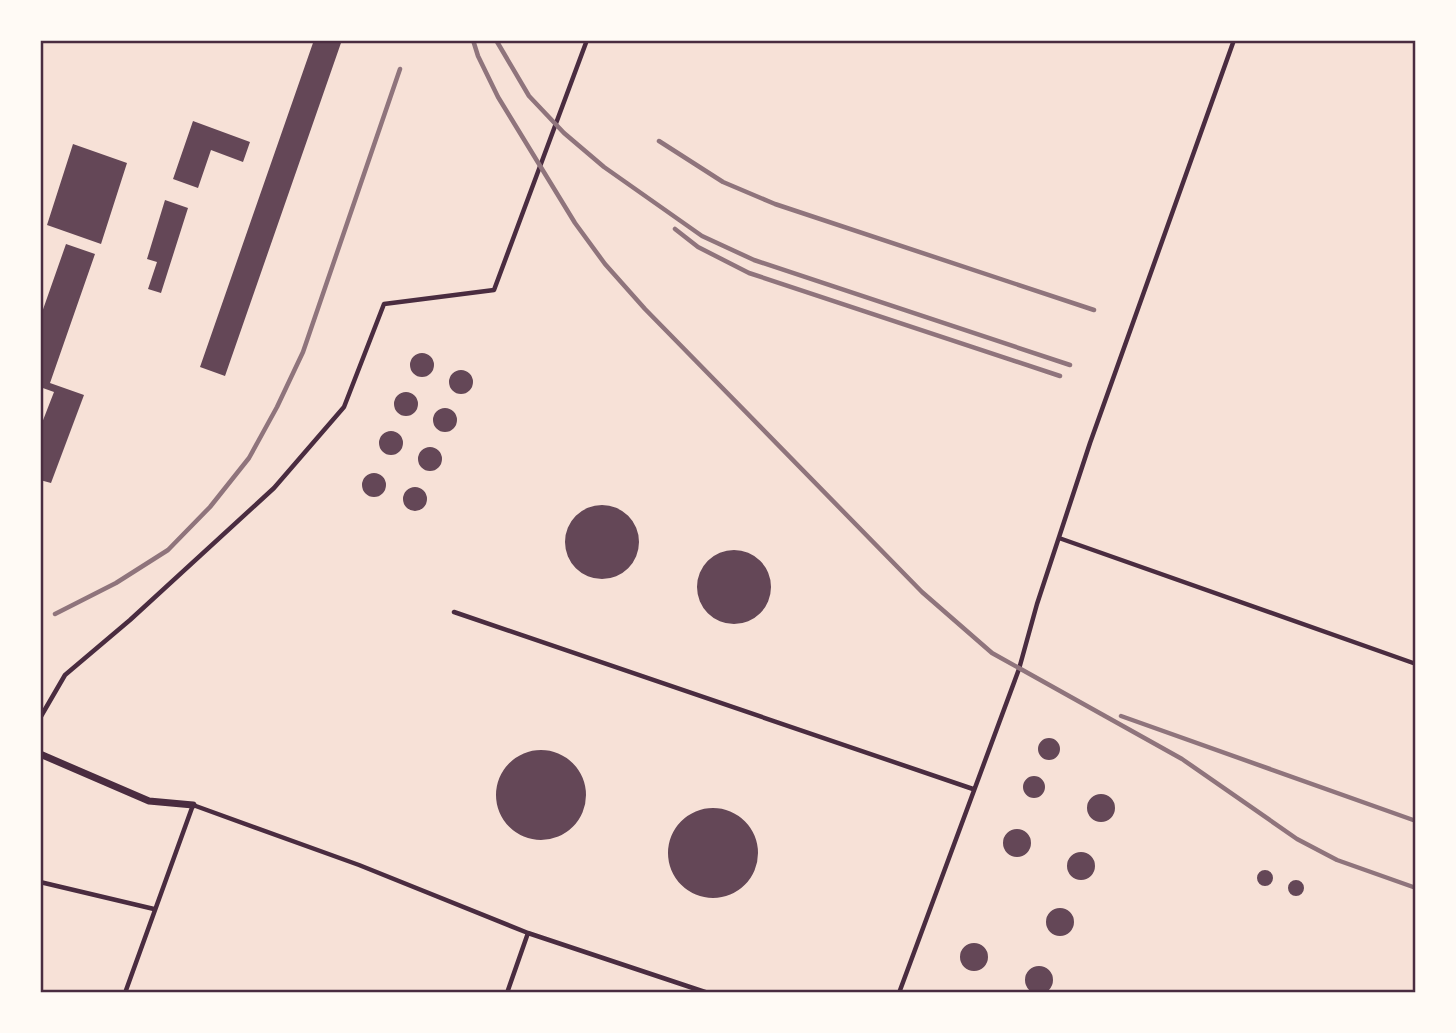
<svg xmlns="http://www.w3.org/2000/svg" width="1456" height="1033" viewBox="0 0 1456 1033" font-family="Arial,sans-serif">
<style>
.building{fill:#644757}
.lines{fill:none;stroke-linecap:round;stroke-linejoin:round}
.service{stroke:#4a2c40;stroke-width:4.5}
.minor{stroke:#4a2c40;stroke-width:7}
.rail{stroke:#8f747c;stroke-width:4.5}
.neatline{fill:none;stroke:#4a2c40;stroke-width:2.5}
</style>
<rect width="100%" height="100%" fill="#f7e1d7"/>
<path class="building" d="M314,40H342L225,376L200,367Z
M193,121L250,142L243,162L211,150L198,188L173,179Z
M73,144L127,163L101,244L47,225Z
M165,200L188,208L161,293L148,289L157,262L147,259Z
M66,244L95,254L50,383L84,395L51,483L40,480V428L54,392L40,387V318Z
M410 365a12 12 0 1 1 24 0a12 12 0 1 1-24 0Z
M449 382a12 12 0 1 1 24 0a12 12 0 1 1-24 0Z
M394 404a12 12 0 1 1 24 0a12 12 0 1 1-24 0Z
M433 420a12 12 0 1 1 24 0a12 12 0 1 1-24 0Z
M379 443a12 12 0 1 1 24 0a12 12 0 1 1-24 0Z
M418 459a12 12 0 1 1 24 0a12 12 0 1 1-24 0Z
M362 485a12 12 0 1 1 24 0a12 12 0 1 1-24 0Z
M403 499a12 12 0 1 1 24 0a12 12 0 1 1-24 0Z
M565 542a37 37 0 1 1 74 0a37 37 0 1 1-74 0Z
M697 587a37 37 0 1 1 74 0a37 37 0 1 1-74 0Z
M1038 749a11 11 0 1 1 22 0a11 11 0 1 1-22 0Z
M496 795a45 45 0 1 1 90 0a45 45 0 1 1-90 0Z
M1023 787a11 11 0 1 1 22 0a11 11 0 1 1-22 0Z
M1087 808a14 14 0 1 1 28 0a14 14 0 1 1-28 0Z
M668 853a45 45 0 1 1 90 0a45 45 0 1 1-90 0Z
M1003 843a14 14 0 1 1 28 0a14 14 0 1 1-28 0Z
M1067 866a14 14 0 1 1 28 0a14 14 0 1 1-28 0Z
M1257 878a8 8 0 1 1 16 0a8 8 0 1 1-16 0Z
M1288 888a8 8 0 1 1 16 0a8 8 0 1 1-16 0Z
M1046 922a14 14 0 1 1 28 0a14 14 0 1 1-28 0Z
M960 957a14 14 0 1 1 28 0a14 14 0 1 1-28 0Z
M1025 980a14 14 0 1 1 28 0a14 14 0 1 1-28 0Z"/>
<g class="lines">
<path class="service" d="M1059,538L1416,664
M454,612L973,789
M40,718L65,675L130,620L274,488L344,407L384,304L494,290L587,40
M40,882L154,909
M125,993L193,805L359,865L528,933L708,993
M507,993L528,933
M899,993L1019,669L1037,604L1090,443L1234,40"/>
<path class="minor" d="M40,754L149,801L193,805"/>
<path class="rail" d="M473,40L478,56L498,97L575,223L605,264L645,309L922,592L992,653L1182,759L1297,839L1337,860L1416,888
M496,40L529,96L564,133L604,167L702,236L754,260L1070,365
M659,141L723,182L775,204L1094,310
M675,229L698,247L749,273L1060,376
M55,614L116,583L168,550L210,507L249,458L277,407L303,352L400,69
M1121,716L1416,821"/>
</g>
<rect width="1456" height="1033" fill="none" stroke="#fffaf5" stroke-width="84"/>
<rect x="42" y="42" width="1372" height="949" class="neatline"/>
</svg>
